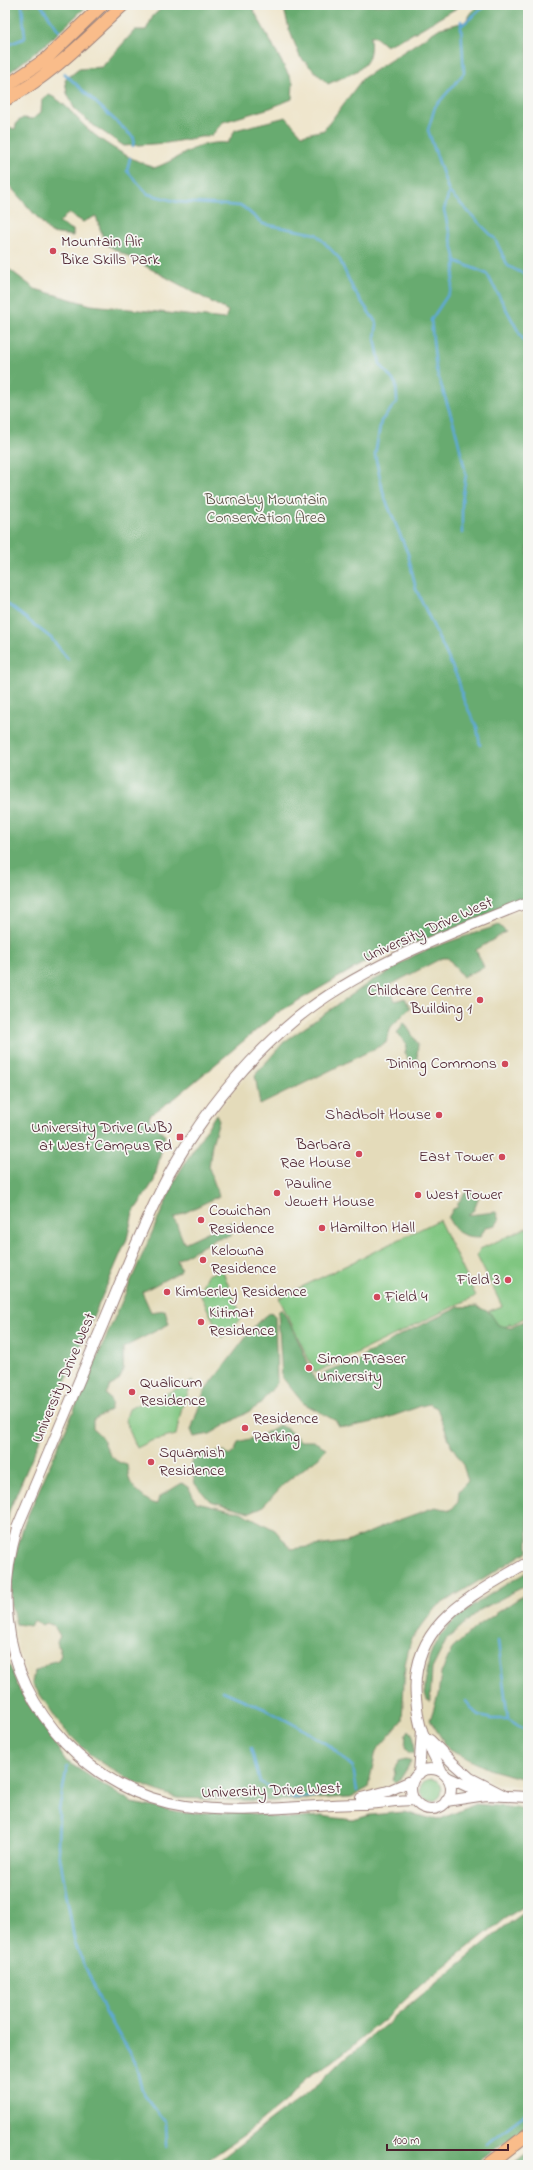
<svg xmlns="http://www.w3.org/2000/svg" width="533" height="2170" viewBox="0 0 533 2170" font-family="'Indie Flower',sans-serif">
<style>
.built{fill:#e4dbba}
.green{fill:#80c681;stroke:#657256}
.forest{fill:#68ab6f;stroke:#59654d}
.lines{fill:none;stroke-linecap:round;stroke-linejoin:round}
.stream{stroke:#5fa9d7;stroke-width:2.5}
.minor-casing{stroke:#9c827c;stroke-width:12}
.major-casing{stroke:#9c827c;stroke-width:14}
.minor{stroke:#fff;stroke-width:10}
.major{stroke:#f9bc8a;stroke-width:12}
.poi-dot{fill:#d1495b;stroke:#f6f6f2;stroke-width:1.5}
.labels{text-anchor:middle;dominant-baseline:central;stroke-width:3.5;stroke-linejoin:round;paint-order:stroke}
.poi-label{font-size:16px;fill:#4a1f2b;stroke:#f6f6f2;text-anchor:start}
.park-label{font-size:16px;fill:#5a5145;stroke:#f6f6f2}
.street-label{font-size:16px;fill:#4a1f2b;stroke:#f6f6f2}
</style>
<rect width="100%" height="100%" fill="#f6f6f2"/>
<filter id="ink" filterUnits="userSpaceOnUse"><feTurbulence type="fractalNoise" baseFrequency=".025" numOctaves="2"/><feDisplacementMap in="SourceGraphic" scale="8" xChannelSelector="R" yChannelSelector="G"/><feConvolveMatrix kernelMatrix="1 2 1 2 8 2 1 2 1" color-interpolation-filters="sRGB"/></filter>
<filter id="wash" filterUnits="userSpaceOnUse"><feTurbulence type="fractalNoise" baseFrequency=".012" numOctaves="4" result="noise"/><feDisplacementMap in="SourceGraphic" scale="16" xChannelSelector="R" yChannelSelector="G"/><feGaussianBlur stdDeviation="0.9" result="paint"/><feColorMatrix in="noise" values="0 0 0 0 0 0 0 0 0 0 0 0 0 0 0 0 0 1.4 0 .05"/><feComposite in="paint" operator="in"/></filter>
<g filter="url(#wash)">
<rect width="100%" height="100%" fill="#efe6cd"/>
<path class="built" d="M528,907V1787L497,1784L476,1776L452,1759L415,1768L411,1775L402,1782L375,1792L349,1798L313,1802L224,1804L186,1802L161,1796L135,1786L94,1763L76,1746L56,1725L36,1695L26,1673L19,1653L9,1605L15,1553L26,1518L153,1218L179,1166L214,1115L253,1069L284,1039L339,996L368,978L431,947Z"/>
<path class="green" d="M439,1220L476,1296L315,1373L279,1298Z
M528,1227V1316L511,1325L509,1322L510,1325L497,1329L489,1311L502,1306L477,1256L480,1249Z
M222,1270L242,1317L222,1338L199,1292L207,1275Z
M193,1381L182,1407L176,1435L151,1441L137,1448L125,1421L129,1409L151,1397H159Z
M420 1790a11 11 0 1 1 22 0a11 11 0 1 1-22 0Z"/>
<path class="forest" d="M5,5H88L47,43L5,76Z
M165,5H251L293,83L292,99L270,108L223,122L212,135L167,143L124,146L90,123L74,108L67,93L65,80L79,69L102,67L135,30H146L153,16Z
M283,5H462L410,35L386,46L374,36H370C374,71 355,71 328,84L300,57L289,29Z
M477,5H528V898L437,937L379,954L277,1013L175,1098L150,1115L149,1120L165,1135L154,1181L133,1213L127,1239L9,1511L5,1542V266L35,289L91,305L225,319L228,311L105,244L96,216L83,222L68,213L59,223L73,230V236L51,233L8,184L5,173V126L15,129L17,122L23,118L33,119L41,112L42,99L49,95C65,101 77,120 90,131C109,147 131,159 154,168C183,158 195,140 228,143L235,130L286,117L302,135L324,130L363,78L440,28L465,22Z
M499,925L506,932L476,950L484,967L463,977L448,958H442L388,986L395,1001L405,998L410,1008L391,1027L386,1043L260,1105L255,1075L284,1042L373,980C389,975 399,963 415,955C442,943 471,935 499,925Z
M404,1022L418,1044L417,1058L419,1061L416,1064H410L405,1053L407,1045L397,1033Z
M216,1114L219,1120L212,1144L209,1168L219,1196L174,1218L184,1243L231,1221V1236L218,1238L177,1260L181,1271L142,1292L151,1312L165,1310L169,1324L123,1348C123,1364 127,1379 110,1386L106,1394L112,1403L110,1410L93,1420V1429C111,1441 102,1459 127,1465C128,1470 128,1477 130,1481C133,1489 149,1504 157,1504L159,1497L182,1483L189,1488L196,1502L241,1512L275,1530L291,1549L347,1542L396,1521L435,1507L451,1510L458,1502L459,1491L468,1481L462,1462L451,1445L437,1408L429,1404L421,1406L379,1421L348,1427L339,1426L336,1421L303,1403L282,1377L278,1312L282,1309C295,1332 306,1357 315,1381C327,1368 338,1366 356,1365L365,1354L378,1349L398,1336L459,1307L477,1306L490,1313L498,1325L511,1328L528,1319V1551L436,1607L411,1640L405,1664L402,1721L376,1751L368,1788L351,1797L270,1801L177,1798L139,1784L116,1772L88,1753L63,1728L32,1683L34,1672L49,1663L58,1660L61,1655L57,1642L60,1636L54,1626L47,1623L42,1625L35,1620L30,1626L16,1624L10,1602L13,1565L24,1524L177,1176Z
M481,1192L474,1210L468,1215L496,1212L499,1220L496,1225L486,1227L480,1237C462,1237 456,1233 448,1218L453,1209L458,1207V1203L465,1193Z
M271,1312L275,1316L277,1383L258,1406L210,1434L194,1437L191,1430L204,1392L257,1323Z
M279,1425L287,1429L301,1441H313L326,1448L319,1457L285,1483L262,1507L250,1512L210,1501L195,1484L191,1462L194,1456L225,1451L229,1456L235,1451L238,1442L261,1436Z
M528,1571V1582L521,1588L480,1610L447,1639L432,1669L430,1701H428C423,1694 425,1681 427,1674C428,1667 428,1659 431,1653C442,1618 499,1590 528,1571Z
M528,1592V1780L491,1770L449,1750L430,1720L438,1695L441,1673L452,1649L476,1627Z
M5,1655L20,1691L66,1761L132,1803L186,1813L243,1812L290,1819L321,1816L353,1820L370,1815L404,1812L438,1820L476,1804L528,1809V1904L504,1919L422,1984L385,2019L332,2062L304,2080L285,2102L248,2132L201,2165H5Z
M409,1730C416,1736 414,1745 414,1753H409L405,1747L406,1735Z
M406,1759L411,1762L401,1778L395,1782L393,1780L395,1774L394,1769L399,1761Z
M528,1910V2125L525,2128L472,2165H213L322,2081L343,2060L504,1927Z
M528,2152V2165H511Z"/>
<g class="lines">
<path class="stream" d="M41,5L59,31
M461,21V26L486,5
M461,26L464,73L435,107L428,130L449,192L444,210L456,261L451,290L431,320L436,369L455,428L466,474L462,502V533
M5,46L25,38L22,5
M64,73L134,138L133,146
M130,158L127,171L148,194L178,202L242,206L263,224L316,234L339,258L353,289L377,324L375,338L380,364L396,384L397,402L381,421L375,455L384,496L408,554L416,589L458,679L464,701L477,727L480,745
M449,192L495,239L508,266L528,276
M456,261L487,274L528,349
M5,308L7,334L5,337
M5,602L51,638L68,659
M498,1641L508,1719
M223,1691L267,1710L306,1731L331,1747L353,1767L357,1791
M465,1700L478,1716L492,1719H508L528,1732
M251,1748L260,1782L291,1798L318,1796
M67,1767L59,1810L58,1846L75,1944L106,2013L135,2061L142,2091L166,2122L167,2147
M486,2144L528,2112"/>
</g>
</g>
<g filter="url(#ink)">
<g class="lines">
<g class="minor-casing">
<path id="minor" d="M430,1740L453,1763L470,1778L505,1796
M411 1789a20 20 0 1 1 40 0a20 20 0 1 1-40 0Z
M442,1772C436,1759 428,1745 422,1731C418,1721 417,1709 416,1698C409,1623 474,1595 528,1562
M419,1774L422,1730
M447,1777L486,1795
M361,1798L388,1791L413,1780
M414,1800C396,1800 378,1804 360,1804C302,1805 242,1815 185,1806C93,1793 17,1712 8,1621C4,1589 8,1559 17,1528C46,1460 74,1392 103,1324C124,1274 143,1223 168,1176C201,1116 244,1062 297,1018C361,966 451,933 528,902
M446,1801L486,1795L528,1797"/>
</g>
<g class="major-casing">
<path id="major" d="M5,87L46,59L102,5
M5,100C50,77 86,39 123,5
M488,2165L528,2134"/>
</g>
<use href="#minor" class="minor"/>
<use href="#major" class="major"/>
</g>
</g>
<g class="poi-dot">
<circle cx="53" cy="251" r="4"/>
<circle cx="480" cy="1000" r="4"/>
<circle cx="505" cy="1064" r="4"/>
<circle cx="439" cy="1115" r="4"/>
<rect x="176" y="1133" width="8" height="8" rx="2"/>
<circle cx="359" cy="1154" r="4"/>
<circle cx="502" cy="1157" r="4"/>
<circle cx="277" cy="1193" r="4"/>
<circle cx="418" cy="1195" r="4"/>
<circle cx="201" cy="1220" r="4"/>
<circle cx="322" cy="1228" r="4"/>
<circle cx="203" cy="1260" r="4"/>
<circle cx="508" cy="1280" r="4"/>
<circle cx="167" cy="1292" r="4"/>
<circle cx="377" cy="1297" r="4"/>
<circle cx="201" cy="1322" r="4"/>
<circle cx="309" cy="1368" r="4"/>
<circle cx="132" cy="1392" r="4"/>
<circle cx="245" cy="1428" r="4"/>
<circle cx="151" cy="1462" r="4"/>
</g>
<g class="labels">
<g class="poi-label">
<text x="61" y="242">Mountain Air<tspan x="61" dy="18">Bike Skills Park</tspan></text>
<text x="472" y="991" text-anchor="end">Childcare Centre<tspan x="472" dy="18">Building 1</tspan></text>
<text x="497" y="1064" text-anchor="end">Dining Commons</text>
<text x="431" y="1115" text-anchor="end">Shadbolt House</text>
<text x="172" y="1128" text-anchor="end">University Drive (WB)<tspan x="172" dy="18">at West Campus Rd</tspan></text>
<text x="351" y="1145" text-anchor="end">Barbara<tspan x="351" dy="18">Rae House</tspan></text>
<text x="494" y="1157" text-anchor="end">East Tower</text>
<text x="285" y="1184">Pauline<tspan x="285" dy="18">Jewett House</tspan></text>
<text x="426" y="1195">West Tower</text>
<text x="209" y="1211">Cowichan<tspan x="209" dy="18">Residence</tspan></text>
<text x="330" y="1228">Hamilton Hall</text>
<text x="211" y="1251">Kelowna<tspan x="211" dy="18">Residence</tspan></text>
<text x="500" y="1280" text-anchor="end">Field 3</text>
<text x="175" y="1292">Kimberley Residence</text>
<text x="385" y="1297">Field 4</text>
<text x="209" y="1313">Kitimat<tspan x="209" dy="18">Residence</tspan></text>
<text x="317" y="1359">Simon Fraser<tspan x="317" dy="18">University</tspan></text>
<text x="140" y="1383">Qualicum<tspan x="140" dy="18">Residence</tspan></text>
<text x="253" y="1419">Residence<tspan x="253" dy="18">Parking</tspan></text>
<text x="159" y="1453">Squamish<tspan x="159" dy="18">Residence</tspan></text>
</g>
<g class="park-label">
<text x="266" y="500">Burnaby Mountain<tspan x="266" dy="18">Conservation Area</tspan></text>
</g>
<g class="street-label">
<text transform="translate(428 930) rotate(-24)">University Drive West</text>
<text transform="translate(64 1378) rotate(-67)">University Drive West</text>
<text transform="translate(271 1791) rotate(-2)">University Drive West</text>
</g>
</g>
<rect width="533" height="2170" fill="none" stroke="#f6f6f2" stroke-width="20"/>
<path d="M387 2144v6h121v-6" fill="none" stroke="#4a1f2b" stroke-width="2"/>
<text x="393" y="2144" font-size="12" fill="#4a1f2b" stroke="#f6f6f2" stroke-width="3" paint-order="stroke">100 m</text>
</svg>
